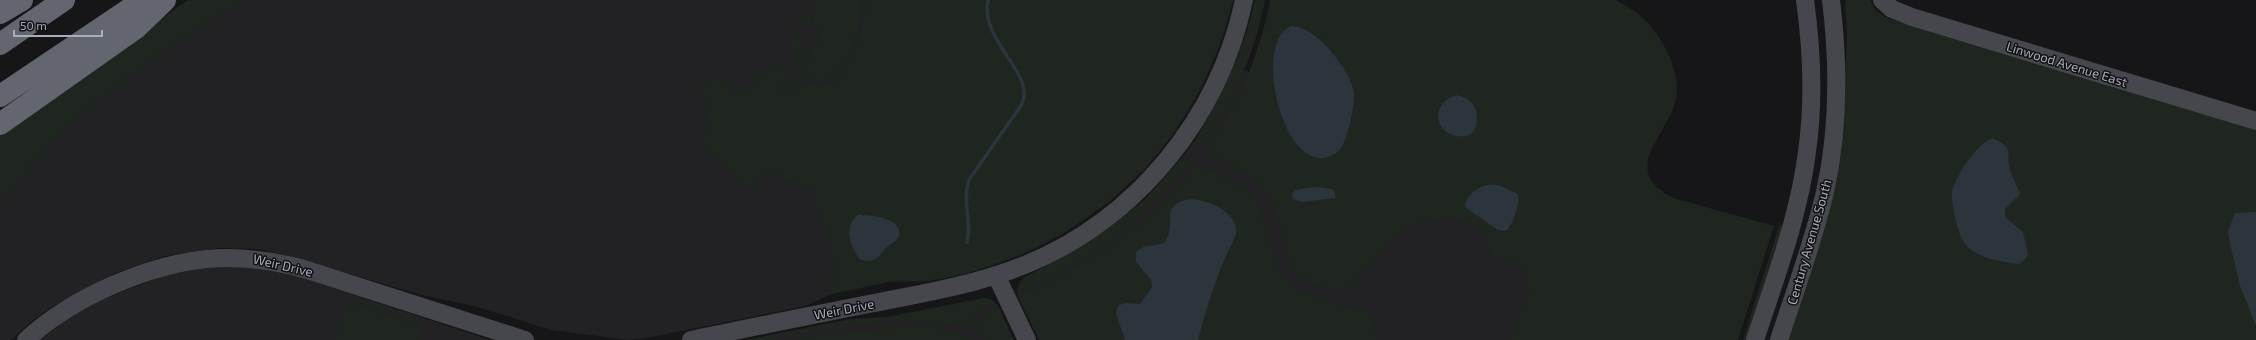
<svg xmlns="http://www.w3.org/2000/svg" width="2256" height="340" viewBox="0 0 2256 340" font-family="'Exo 2',sans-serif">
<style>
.built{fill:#222225}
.green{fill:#1e261f;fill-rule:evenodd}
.water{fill:#2c353c}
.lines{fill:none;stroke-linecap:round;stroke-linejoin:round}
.stream{stroke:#2c353c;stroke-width:3.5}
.secondary{stroke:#45474d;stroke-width:18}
.highway{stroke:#63666e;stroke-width:22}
.labels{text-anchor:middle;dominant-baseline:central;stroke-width:3;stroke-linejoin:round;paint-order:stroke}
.street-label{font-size:13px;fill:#a8adb8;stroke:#111113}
</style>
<rect width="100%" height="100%" fill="#161618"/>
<path class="built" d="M188,0H1233L1220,44L1200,91L1172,136L1146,168L1108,203L1061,235L1021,255L975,271L928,281L889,282L835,293L805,306L657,336L629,340L551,330L478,307L418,294L282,254L258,249L219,248L165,256L118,272L53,306L33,320L11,340H0V133Z
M1234,67L1574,179L1522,340H1039L1018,297L1017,290L1020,282L1025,277L1065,258L1097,238L1146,198L1179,161L1199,135L1218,102Z
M203,267H250L291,274L490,340H40L70,317L100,301L161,276Z
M984,298L994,301L1001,312L992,340H746L851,319L887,317Z"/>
<path class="green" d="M188,0H243C189,36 132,70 84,113C54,140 27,172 0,202V133Z
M816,0H862C862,23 849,75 822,81C817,82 813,78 807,78L797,86L785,90V85L805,66L812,48L820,40L819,33L813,24Z
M866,0H1233C1203,128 1110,229 984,268C965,274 943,280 922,281C913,282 904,280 895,281C875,283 856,290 836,293L828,290L826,286L828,282L835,281C832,263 831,243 825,225C823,220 819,217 817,212C813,203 817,194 807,187C793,177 786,188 772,170L761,177L756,184L746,187L701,146L709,109L698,90L721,74L739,96L772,66H781L791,73L799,61C789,52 786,43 793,31C800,35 801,43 807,48C807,68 778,77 780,91L788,93L809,82C813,83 817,86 821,85C852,81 865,26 866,0Z
M1255,0H1265C1255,54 1232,104 1201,149L1196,143V139C1222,93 1243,53 1255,0Z
M1270,0H1616C1622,5 1630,8 1637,13C1658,29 1678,64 1677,91C1677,130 1613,167 1673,198L1774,226L1738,340H1510L1529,288L1515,259H1499L1491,255L1483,233L1466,221L1447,218L1413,225L1400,232L1377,260L1362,273L1354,287C1340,290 1330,289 1316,285C1277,271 1287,222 1267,195C1251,172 1227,166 1205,152C1237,106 1260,55 1270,0ZM1291,26C1316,24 1347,68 1354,89C1357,100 1347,142 1339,151C1336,154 1332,155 1328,157L1310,153L1278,43L1285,30ZM1457,95L1462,96L1476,109V125L1458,136L1446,131L1452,96Z
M1845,0H1870L1876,11L1887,18L2256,130V340H1787L1845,75L1847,34Z
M805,9C816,17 809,28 798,30L795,28Z
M1187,158L1193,160C1148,220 1086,264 1017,291L1020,282L1025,277C1069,254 1110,232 1146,198C1159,186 1169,171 1181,159Z
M1197,163C1217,176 1241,181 1256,201C1263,212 1265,223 1268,235C1277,273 1287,291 1326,301C1341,305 1355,311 1370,308L1377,340H1198L1214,285L1234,238L1236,227C1227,207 1207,197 1185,200L1169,226L1166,241L1161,244L1152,245L1136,262L1151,280L1152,287L1139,304L1127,303L1119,326L1125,340H1039L1018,296C1089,266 1149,225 1197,163Z
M1780,223L1782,229L1747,340H1743Z
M351,296L411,314L412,319L348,298Z
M984,298L993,300L984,306L971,323L964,327L920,321L894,322L823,329L768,340H746L851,319L887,317Z
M347,302L418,326L422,329L419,340H335Z
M997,304L1014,340H985L977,334C974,322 988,309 997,304Z
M914,326L945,329L974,340H791L819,335Z"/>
<path class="water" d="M1291,26C1315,24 1349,69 1354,90C1356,102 1348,138 1341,148C1338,153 1333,155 1328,157C1282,170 1252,43 1291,26Z
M1457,95C1473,98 1480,110 1476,127C1472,140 1453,138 1444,130C1431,117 1441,98 1457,95Z
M1992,138C2016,149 2005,151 2010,170C2013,178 2017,186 2020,194L2005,209V217L2023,232L2028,254L2025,259L2019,264C2000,261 1978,259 1965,244C1958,236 1949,198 1953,188C1959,171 1976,146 1992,138Z
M1488,185H1499L1518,194C1520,203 1513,227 1505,231L1498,230L1465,207C1466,195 1478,187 1488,185Z
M1314,187L1332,189L1335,193V198L1302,202L1293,199L1292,194L1295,190Z
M1192,199C1209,201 1231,209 1236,227C1238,236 1229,248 1226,256C1214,283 1206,311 1198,340H1125L1116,314L1118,306L1124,303L1140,304L1152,287L1151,280L1136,262V252L1143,247L1164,243C1179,225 1156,204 1192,199Z
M2256,212V326L2240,286L2230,244L2228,231L2235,213Z
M858,215C872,215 904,218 899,237C896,241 892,243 888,246C879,254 877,264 861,260C850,249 843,225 858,215Z"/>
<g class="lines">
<path class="stream" d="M967,242C972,221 962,200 969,180L1022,104C1036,74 979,40 988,0"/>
<path class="secondary" d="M1882,0L1892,9L1912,17L2256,121
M996,275L1027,340
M26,340C52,316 81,299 113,285C180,256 233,250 304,269L525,340
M691,340C752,327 813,315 874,303C926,293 978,284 1027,264C1138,218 1219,117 1244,0
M1755,340C1775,279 1799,216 1807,152C1814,102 1812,50 1805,0
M1779,340C1795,291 1813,243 1825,192C1839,129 1839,65 1831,0"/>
<path class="highway" d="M0,13L22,0
M0,44L64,0
M0,96L143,0
M0,124L136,28L165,0"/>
</g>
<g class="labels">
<g class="street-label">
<text transform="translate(2067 64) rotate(17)">Linwood Avenue East</text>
<text transform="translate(1809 242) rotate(-74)">Century Avenue South</text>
<text transform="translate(283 265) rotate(13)">Weir Drive</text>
<text transform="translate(844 309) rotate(-11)">Weir Drive</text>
</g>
</g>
<path d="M14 30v6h88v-6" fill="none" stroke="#a8adb8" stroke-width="2"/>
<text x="20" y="30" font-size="12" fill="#a8adb8" stroke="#111113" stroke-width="3" paint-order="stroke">50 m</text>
</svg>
